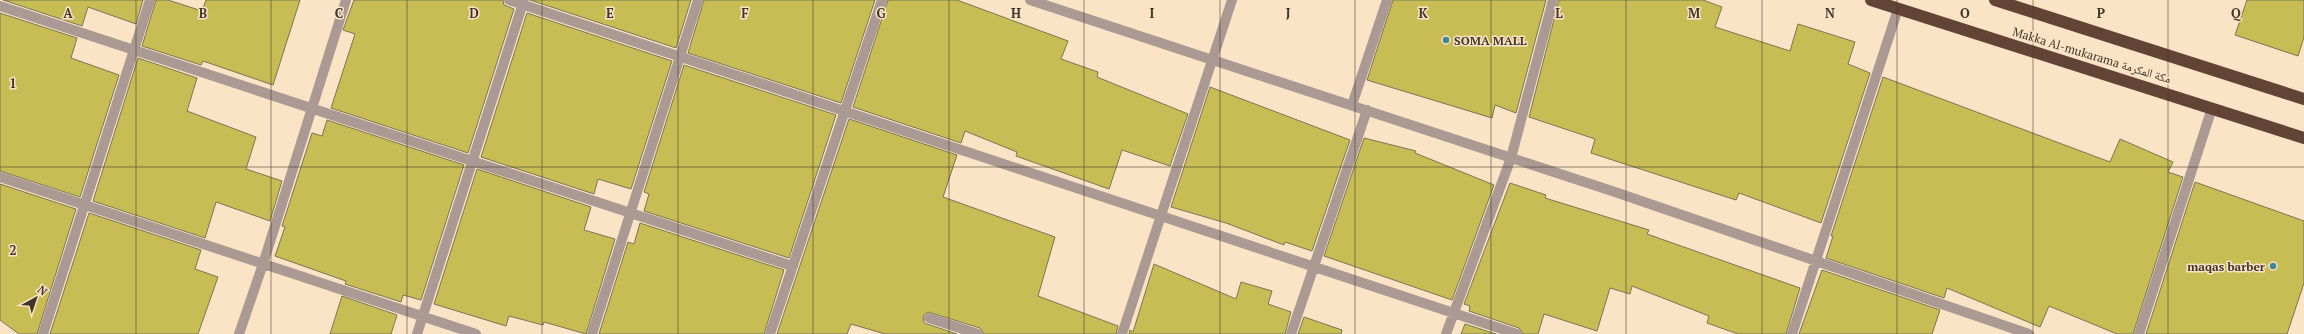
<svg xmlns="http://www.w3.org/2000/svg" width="2304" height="334" viewBox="0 0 2304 334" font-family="'PT Serif','Noto Naskh Arabic',serif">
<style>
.building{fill:#c8bc55;stroke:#797655}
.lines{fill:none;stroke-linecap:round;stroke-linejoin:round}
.minor{stroke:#aa9a93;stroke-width:10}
.highway{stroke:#624436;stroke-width:12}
.grid{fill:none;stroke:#3f362a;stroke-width:1;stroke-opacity:0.55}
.poi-dot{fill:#428396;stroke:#fbe3c5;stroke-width:1.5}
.labels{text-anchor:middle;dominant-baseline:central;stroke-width:3;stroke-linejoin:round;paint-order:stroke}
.poi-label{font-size:12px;font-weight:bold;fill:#3f362a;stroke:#fbe3c5;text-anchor:start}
.street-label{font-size:12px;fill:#3f362a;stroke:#fbe3c5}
.grid-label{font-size:13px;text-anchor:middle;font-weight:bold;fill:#3f362a;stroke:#fbe3c5;stroke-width:3;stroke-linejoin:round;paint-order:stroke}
</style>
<rect width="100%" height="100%" fill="#fbe3c5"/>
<path class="building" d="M3,0H143L136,24L88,7L82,26Z
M156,0H168L202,11L206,0H300L273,85L203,61L201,65L142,46Z
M354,0H503L504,5L514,9L468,153L331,108L355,34L343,30Z
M530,0H691L676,48Z
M704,0H875L841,103L688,53Z
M888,0H957L1068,41L1061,59L1098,72L1097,77L1188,114L1170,166L1122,150L1109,189L1016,156L1017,152L965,131L961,143L853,107Z
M1393,0H1546L1516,113L1495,105L1492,118L1367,80Z
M1559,0H1703L1722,7L1715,27L1790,51L1798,24L1855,42L1848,64L1870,73L1821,223L1739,193L1736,200L1591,153L1595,139L1529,117Z
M2247,0H2304V37L2298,56L2235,35Z
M0,13L77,38L71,58L119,75L80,197L0,171Z
M527,13L672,61L631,189L598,179L594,194L481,157Z
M138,58L197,78L187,111L256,137L246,169L282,181L270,221L216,202L205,238L93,201Z
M684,65L836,115L789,258L644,211L649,194L644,192Z
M1883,77L2110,162L2120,139L2173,162L2168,172L2183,177L2133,334H2117L2049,306L2040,327L1947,288L1944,298L1826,258L1833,236H1831Z
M1210,87L1350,140L1312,251L1285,242L1284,245L1226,223L1171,207Z
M849,119L957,155L943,197L1055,237L1038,296L1118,326L1116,334H984L980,328L928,312L923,316L924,323L957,334H885L851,324L847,334H777Z
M327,120L464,165L421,300L403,295L401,302L345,284L346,281L275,256L285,227L282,226L312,133L322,136Z
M1364,138L1416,151L1415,153L1494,185L1452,300L1324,256Z
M477,169L591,207L584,230L615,239L586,334L544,322L543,325L509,316L506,326L434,304Z
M2195,182L2304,221V283L2287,334H2146Z
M1510,183L1546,195L1545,198L1649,230L1647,234L1800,288L1786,334H1738L1707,323L1709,316L1632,286L1630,294L1610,288L1597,331L1544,314L1538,334H1523L1519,328L1469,311L1470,306L1464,304Z
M0,184L76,209L37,334H19L0,320Z
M89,213L201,250L195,269L218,277L198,334H50Z
M640,223L784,270L764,334H599L628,242L634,244Z
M1154,264L1236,299L1241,282L1272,291L1268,304L1291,312L1285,334H1129L1130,330L1133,332Z
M1822,270L1940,310L1932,334H1799Z
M342,296L397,315L391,334H330Z
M1304,317L1342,330L1341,334H1298Z
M1465,324L1496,334H1461Z"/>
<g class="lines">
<path class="minor" d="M509,0L1517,334
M1030,0L1615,192L2029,334
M0,6L792,266
M1352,105L1387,0
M0,177L476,334
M929,318L978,334
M43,334L150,0
M239,334L263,264L346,0
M417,334L524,0
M592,334L698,0
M770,334L882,0
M1122,334L1232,0
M1291,334L1367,110
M1446,334L1511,158L1553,0
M1792,334L1898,9
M2139,334L2212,108"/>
<path class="highway" d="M1871,0L2304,138
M1995,0L2304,99"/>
</g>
<path class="grid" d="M136,0V334M271,0V334M407,0V334M542,0V334M678,0V334M813,0V334M949,0V334M1084,0V334M1220,0V334M1355,0V334M1491,0V334M1626,0V334M1762,0V334M1897,0V334M2033,0V334M2168,0V334M0,167H2304"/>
<g class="poi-dot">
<circle cx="1446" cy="40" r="4"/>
<circle cx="2273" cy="266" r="4"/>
</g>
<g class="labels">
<g class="poi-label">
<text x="1454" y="40">SOMA MALL</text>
<text x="2265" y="266" text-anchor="end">maqas barber</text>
</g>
<g class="street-label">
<text transform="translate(2092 55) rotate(17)">Makka Al-mukarama مكة المكرمة</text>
</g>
</g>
<g class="grid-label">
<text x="68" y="18">A</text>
<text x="203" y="18">B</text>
<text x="339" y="18">C</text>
<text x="474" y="18">D</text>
<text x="610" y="18">E</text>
<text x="745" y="18">F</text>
<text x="881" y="18">G</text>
<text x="1016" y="18">H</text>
<text x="1152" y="18">I</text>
<text x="1288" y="18">J</text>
<text x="1423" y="18">K</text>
<text x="1559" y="18">L</text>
<text x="1694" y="18">M</text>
<text x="1830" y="18">N</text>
<text x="1965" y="18">O</text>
<text x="2101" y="18">P</text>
<text x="2236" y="18">Q</text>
<text x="13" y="88">1</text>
<text x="13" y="255">2</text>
</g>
<g transform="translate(36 298) rotate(40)" stroke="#fbe3c5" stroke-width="3" paint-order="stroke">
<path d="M0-3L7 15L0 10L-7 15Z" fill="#3f362a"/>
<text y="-6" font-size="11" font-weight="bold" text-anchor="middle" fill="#3f362a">N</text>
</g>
</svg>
